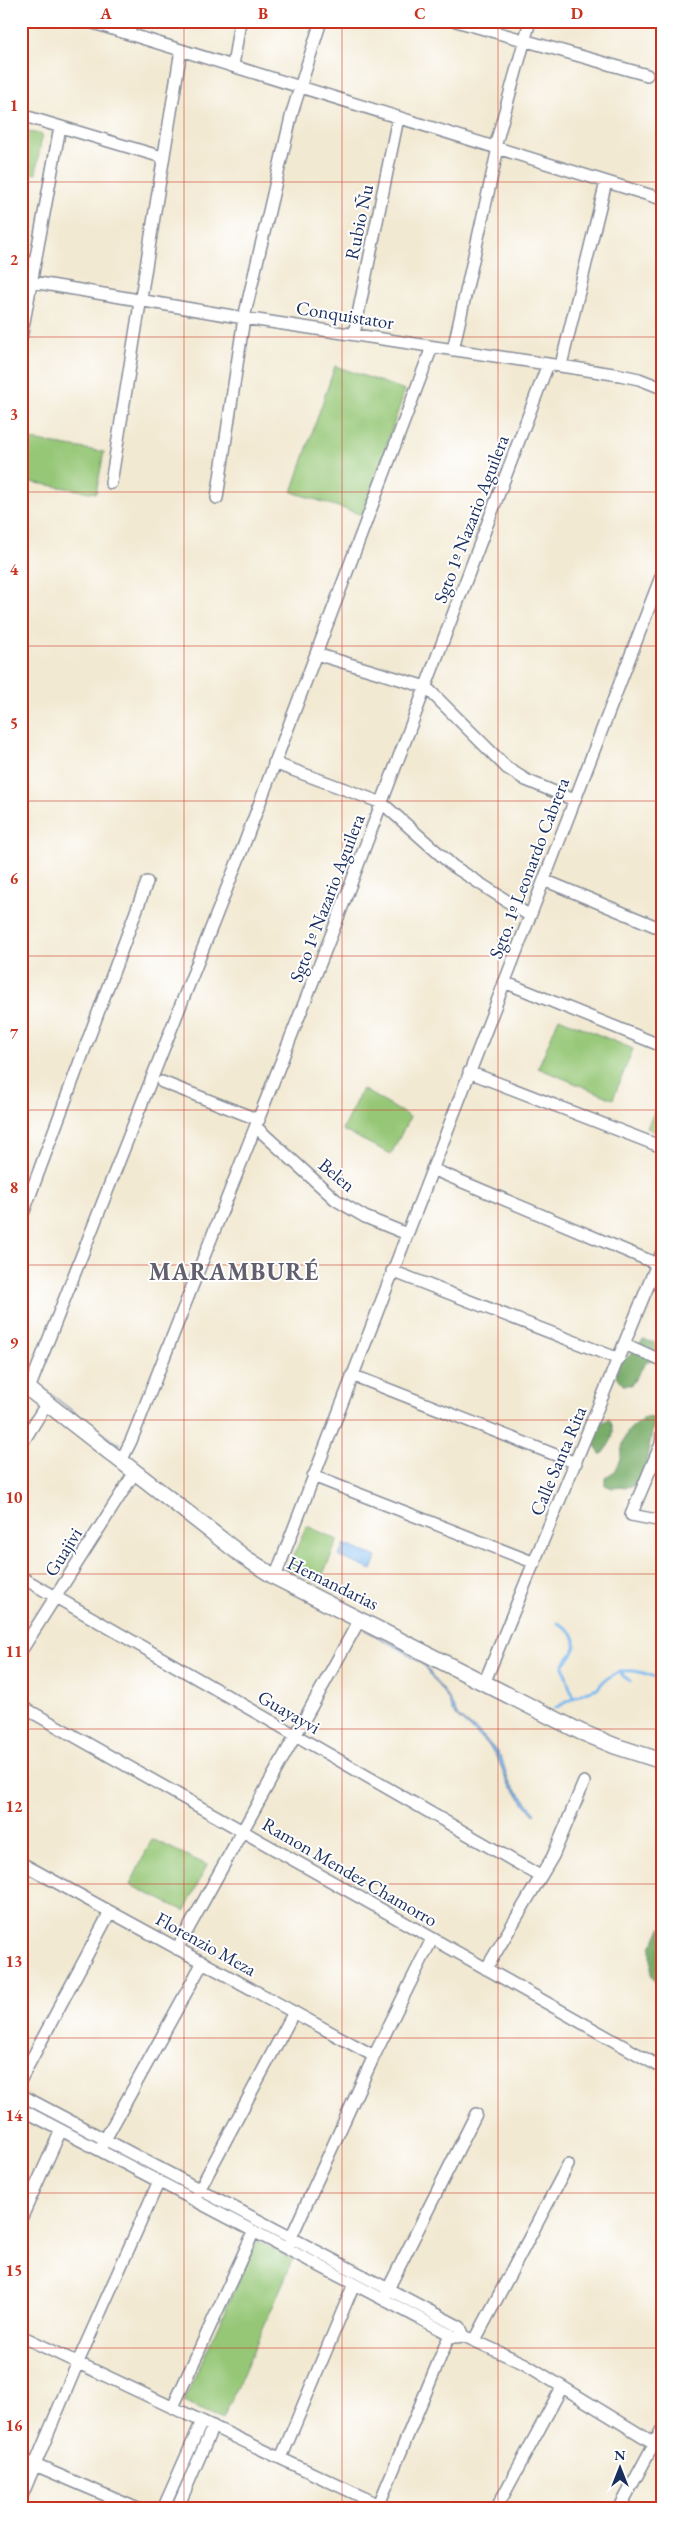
<svg xmlns="http://www.w3.org/2000/svg" width="683" height="2530" viewBox="0 0 683 2530" font-family="'EB Garamond',serif">
<style>
.green{fill:#96c777;stroke:#587b6a}
.forest{fill:#78ac68;stroke:#4a6e63}
.water{fill:#7cbaf0;stroke:#4c74a7}
.lines{fill:none;stroke-linecap:round;stroke-linejoin:round}
.stream{stroke:#7cbaf0;stroke-width:3}
.minor-casing{stroke:#868c98;stroke-width:14}
.tertiary-casing{stroke:#868c98;stroke-width:18}
.minor{stroke:#fff;stroke-width:11}
.tertiary{stroke:#fff;stroke-width:15}
.grid{fill:none;stroke:#c8321e;stroke-width:1;stroke-opacity:0.55}
.labels{text-anchor:middle;dominant-baseline:central;stroke-width:4;stroke-linejoin:round;paint-order:stroke}
.street-label{font-size:19px;fill:#1b2f5e;stroke:#fff}
.district-label{font-size:24px;font-weight:bold;letter-spacing:1px;fill:#62606e;stroke:#fff}
.neatline{fill:none;stroke:#c8321e;stroke-width:2}
.grid-label{font-size:16px;text-anchor:middle;font-weight:bold;fill:#c8321e}
</style>
<rect width="100%" height="100%" fill="#fff"/>
<filter id="ink" filterUnits="userSpaceOnUse"><feTurbulence type="fractalNoise" baseFrequency=".02" numOctaves="2"/><feDisplacementMap in="SourceGraphic" scale="10" xChannelSelector="R" yChannelSelector="G"/><feConvolveMatrix kernelMatrix="1 2 1 2 8 2 1 2 1" color-interpolation-filters="sRGB"/></filter>
<filter id="wash" filterUnits="userSpaceOnUse"><feTurbulence type="fractalNoise" baseFrequency=".0096" numOctaves="4" result="noise"/><feDisplacementMap in="SourceGraphic" scale="20" xChannelSelector="R" yChannelSelector="G"/><feGaussianBlur stdDeviation="1.12" result="paint"/><feColorMatrix in="noise" values="0 0 0 0 0 0 0 0 0 0 0 0 0 0 0 0 0 1.4 0 .05"/><feComposite in="paint" operator="in"/></filter>
<g filter="url(#wash)">
<rect width="100%" height="100%" fill="#f2e9d2"/>
<path class="green" d="M21,131L42,134L36,174L21,172Z
M335,366L405,390L363,515L292,492Z
M31,440L104,452L96,493L24,481Z
M559,1018L633,1049L613,1099L538,1068Z
M362,1089L410,1117L391,1154L342,1130Z
M661,1096H662V1135L647,1128Z
M307,1526L338,1540L319,1583L287,1569Z
M152,1839L207,1865L185,1911L130,1885Z
M257,2241L293,2260L223,2419L183,2402Z"/>
<path class="forest" d="M643,1340L662,1344V1359L647,1361L631,1385H623L616,1376L619,1364L630,1355Z
M646,1417L655,1418L644,1472L635,1486L612,1488L605,1485V1477C626,1469 617,1444 630,1429C634,1425 641,1421 646,1417Z
M609,1419C618,1433 611,1443 601,1455L593,1442L594,1427Z
M662,1927V1996L651,1974V1947Z"/>
<path class="water" d="M21,1372L113,1441L121,1444L120,1445L112,1442Z
M344,1544L377,1557L372,1570L339,1557Z
M365,1630L402,1648L426,1667L449,1699L458,1717L481,1734L496,1751L502,1759L508,1780L536,1813L534,1815L506,1780L499,1761L487,1743L458,1718L452,1711L448,1699L423,1665L402,1650Z"/>
<g class="lines">
<path class="stream" d="M558,1623C570,1629 580,1638 573,1653C570,1658 565,1661 563,1666L573,1698
M621,1674L630,1681
M555,1708L585,1692L598,1688C616,1664 637,1669 662,1680"/>
</g>
</g>
<g filter="url(#ink)">
<g class="lines">
<g class="minor-casing">
<path id="minor" d="M87,21L662,199
M456,21L647,75
M129,34L131,21
M233,66L240,21
M21,115L162,157
M495,147L530,21
M21,280L244,318L620,375L639,379L662,388
M354,334L398,118
M21,338L60,127
M453,350L498,148
M561,365L606,182
M111,483L181,50
M217,498L244,318L292,113L321,21
M316,654L426,687L507,768L526,780L574,800
M274,763L382,803L453,866L530,916
M544,880L662,929
M504,982L662,1046
M469,1072L662,1147
M162,1082L259,1120
M256,1127L336,1200L365,1217L407,1234
M432,1169L662,1266
M21,1219L147,882
M392,1271L619,1359
M625,1344L662,1361
M352,1375L576,1463
M29,1389L240,855L432,347
M662,1435L661,1444L631,1515L662,1521
M21,1445L47,1403
M121,1461L131,1441L336,923L548,364
M313,1476L535,1563
M21,1577L540,1876
M275,1577L662,574
M21,1651L135,1472
M485,1681L662,1252
M21,1706L662,2068
M21,1863L374,2056
M177,1949L360,1619
M486,1969L553,1856L584,1782
M21,2079L110,1912
M21,2095L460,2327L464,2336
M21,2109L455,2337L464,2336L525,2364L662,2448
M102,2145L203,1962
M196,2196L294,2012
M21,2219L61,2130
M288,2244L374,2056L432,1939
M385,2295L476,2114
M21,2336L388,2509
M475,2340L568,2165
M173,2407L254,2231
M281,2458L354,2284
M21,2459L138,2509
M21,2498L78,2362L159,2181
M163,2509L202,2421
M177,2509L213,2426
M377,2509L450,2334
M496,2509L562,2387
M619,2509L662,2429"/>
</g>
<g class="tertiary-casing">
<path id="tertiary" d="M21,1383L244,1557L275,1577L581,1732L615,1746L662,1761"/>
</g>
<use href="#minor" class="minor"/>
<use href="#tertiary" class="tertiary"/>
</g>
</g>
<path class="grid" d="M184,21V2509M342,21V2509M498,21V2509M21,182H662M21,337H662M21,492H662M21,646H662M21,801H662M21,956H662M21,1110H662M21,1265H662M21,1420H662M21,1574H662M21,1729H662M21,1884H662M21,2038H662M21,2193H662M21,2348H662"/>
<g class="labels">
<g class="street-label">
<text transform="translate(359 222) rotate(-78)">Rubio Ñu</text>
<text transform="translate(345 315) rotate(9)">Conquistator</text>
<text transform="translate(471 519) rotate(-69)">Sgto 1º Nazario Aguilera</text>
<text transform="translate(529 868) rotate(-69)">Sgto. 1º Leonardo Cabrera</text>
<text transform="translate(327 898) rotate(-69)">Sgto 1º Nazario Aguilera</text>
<text transform="translate(337 1175) rotate(40)">Belen</text>
<text transform="translate(558 1461) rotate(-67)">Calle Santa Rita</text>
<text transform="translate(63 1552) rotate(-58)">Guajivi</text>
<text transform="translate(333 1583) rotate(26)">Hernandarias</text>
<text transform="translate(289 1712) rotate(30)">Guayayvi</text>
<text transform="translate(350 1872) rotate(30)">Ramon Mendez Chamorro</text>
<text transform="translate(206 1944) rotate(29)">Florenzio Meza</text>
</g>
<g class="district-label">
<text x="234" y="1271">MARAMBURÉ</text>
</g>
</g>
<rect width="683" height="2530" fill="none" stroke="#fff" stroke-width="55"/>
<g transform="translate(620 2468)" stroke="#ffffff" stroke-width="4" paint-order="stroke">
<path d="M0-4L9 19L0 12L-9 19Z" fill="#1b2f5e"/>
<text y="-8" font-size="14" font-weight="bold" text-anchor="middle" fill="#1b2f5e">N</text>
</g>
<rect x="28" y="28" width="628" height="2474" class="neatline"/>
<g class="grid-label">
<text x="106" y="19">A</text>
<text x="263" y="19">B</text>
<text x="420" y="19">C</text>
<text x="577" y="19">D</text>
<text x="14" y="111">1</text>
<text x="14" y="265">2</text>
<text x="14" y="420">3</text>
<text x="14" y="575">4</text>
<text x="14" y="729">5</text>
<text x="14" y="884">6</text>
<text x="14" y="1039">7</text>
<text x="14" y="1193">8</text>
<text x="14" y="1348">9</text>
<text x="14" y="1503">10</text>
<text x="14" y="1657">11</text>
<text x="14" y="1812">12</text>
<text x="14" y="1967">13</text>
<text x="14" y="2121">14</text>
<text x="14" y="2276">15</text>
<text x="14" y="2431">16</text>
</g>
</svg>
